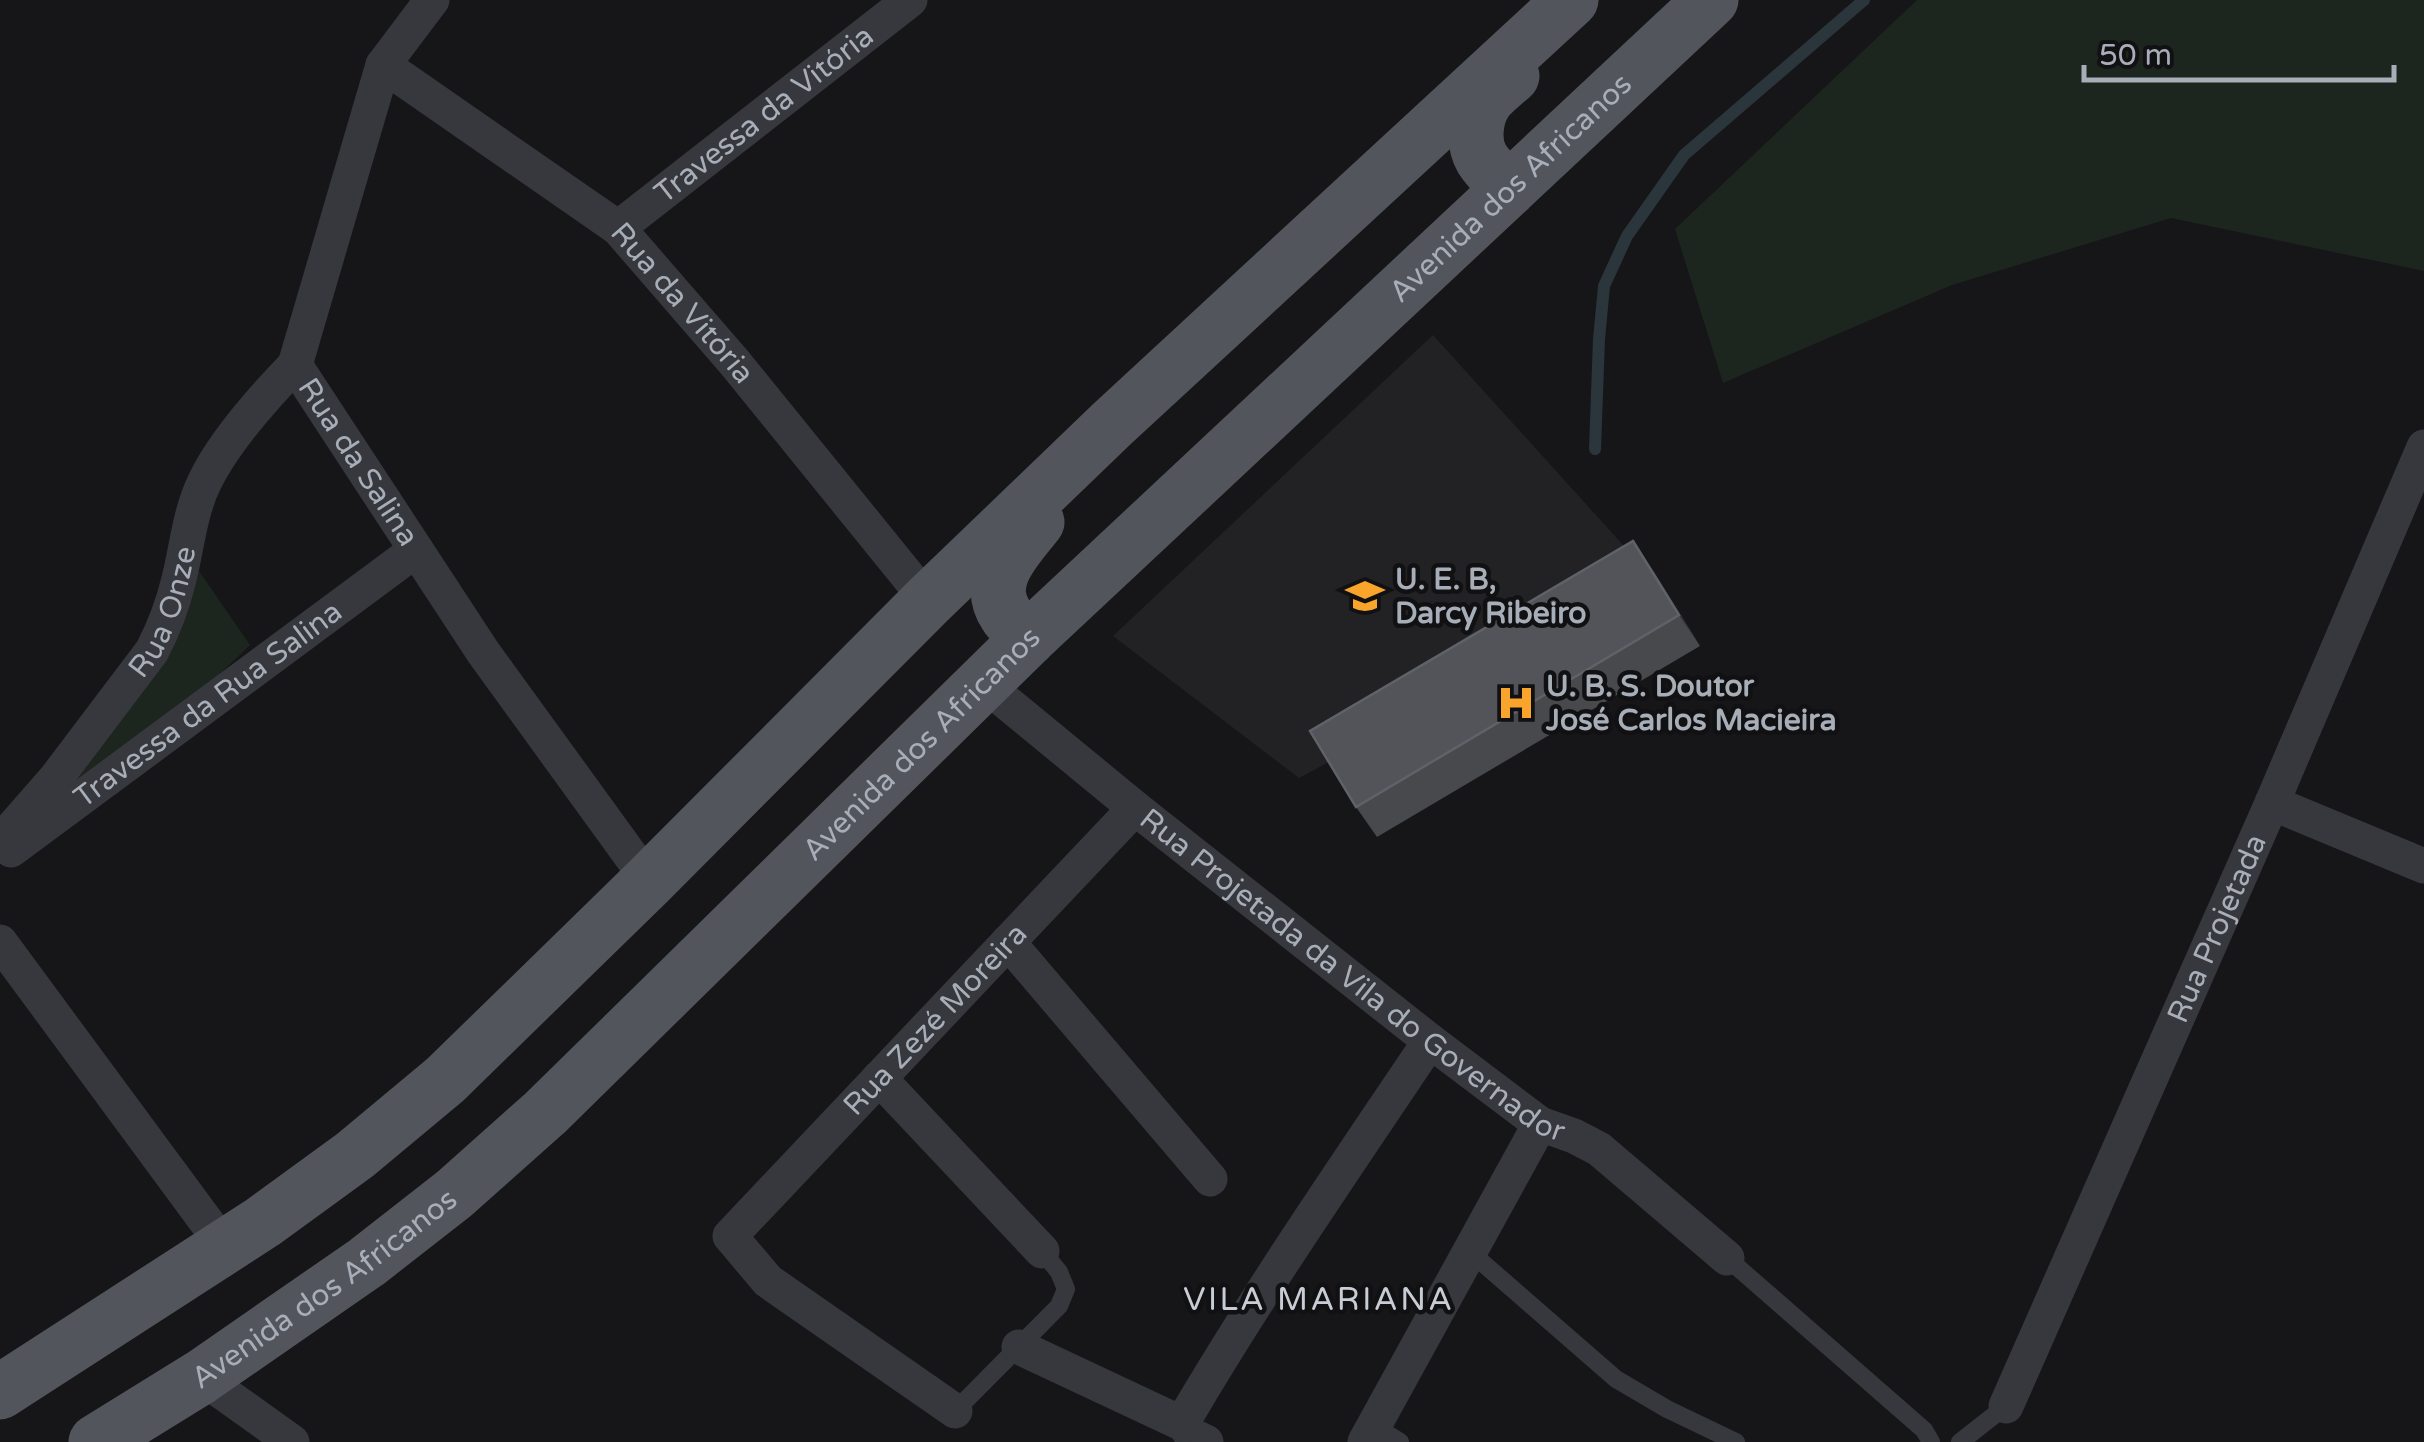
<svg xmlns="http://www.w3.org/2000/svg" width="2424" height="1442" viewBox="0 0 2424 1442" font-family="'Varela Round',sans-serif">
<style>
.built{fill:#222225}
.green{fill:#1d261e}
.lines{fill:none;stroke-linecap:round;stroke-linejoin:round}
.stream{stroke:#2b363c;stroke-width:12}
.service{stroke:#36383d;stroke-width:18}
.minor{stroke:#36383d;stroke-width:35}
.primary{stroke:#52555c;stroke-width:55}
.wall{fill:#47494d}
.shaded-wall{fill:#2f3033}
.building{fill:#525459;stroke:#5f6268;stroke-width:2.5}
.labels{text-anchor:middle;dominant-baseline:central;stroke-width:9;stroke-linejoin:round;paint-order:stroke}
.street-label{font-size:30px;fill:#a7aeb8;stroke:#111113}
.poi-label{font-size:30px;font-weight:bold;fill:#a7aeb8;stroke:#111113;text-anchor:start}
.neighbourhood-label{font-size:32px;letter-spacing:2.5px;fill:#c8ccd4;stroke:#111113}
</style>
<rect width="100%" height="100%" fill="#161618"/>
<path class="built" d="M1433,335L1633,556L1331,761L1299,778L1113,636Z"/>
<path class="green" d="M1917,0H2424V271L2171,218L1952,285L1723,383L1675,229Z
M199,571L250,645L87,801L45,812L175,634Z"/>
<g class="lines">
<path class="stream" d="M1595,449L1599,339L1604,286L1627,236L1684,155L1864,0"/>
<path class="service" d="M1469,1251L1616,1379L1667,1409L1736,1442
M1727,1258L1924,1430L1931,1442
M955,1411L1059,1306L1066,1289L1059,1272L1042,1251
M1374,1426L1400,1442
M1960,1442L2006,1406"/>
<g class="minor">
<path id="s1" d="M432,0L383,65L295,365L483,652L649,881"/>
<path id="s2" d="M383,65L618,228L735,363L928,601"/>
<path id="s3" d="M618,228L910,0"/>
<path id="s4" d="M983,683L1135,808L1430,1041L1540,1124L1574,1136L1599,1149L1727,1258"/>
<path d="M2272,803L2424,866"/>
<path id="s5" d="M0,842L56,778L152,651C164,628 173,604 179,579C187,547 190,511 205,481C225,440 264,397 295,365"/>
<path id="s6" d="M11,850L416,550"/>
<path d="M0,942L225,1247"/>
<path d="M1008,942L1210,1179"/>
<path d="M879,1078L1042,1251"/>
<path d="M1019,1347L1185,1425L1191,1435L1206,1442"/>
<path d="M201,1377L292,1442"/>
<path id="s7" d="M2006,1406L2272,803L2424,447"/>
<path id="s8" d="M955,1411L768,1281L730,1236L1135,808"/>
<path d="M1185,1425V1418C1261,1289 1346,1166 1430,1041"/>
<path d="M1365,1442L1540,1124"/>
</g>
<g class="primary">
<path d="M1509,189C1500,180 1489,170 1482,159C1472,142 1475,114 1488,98C1495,90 1504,83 1512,76"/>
<path d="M1029,638C1022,631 1011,624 1006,615C983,580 1017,548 1037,522"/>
<path d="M0,1392L263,1222L355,1155L445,1080L649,881L928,601L1112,424L1571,0"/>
<path id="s9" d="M96,1442L201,1377L367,1262L454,1194L545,1113L1029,638L1711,0"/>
</g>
</g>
<path class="wall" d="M1654,572L1700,646L1377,837L1356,807Z"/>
<path class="shaded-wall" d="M1633,541L1654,572L1700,646L1679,615Z"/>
<path class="building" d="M1633,541L1679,615L1356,807L1310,731Z"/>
<defs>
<g id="school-bare" transform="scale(3)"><path d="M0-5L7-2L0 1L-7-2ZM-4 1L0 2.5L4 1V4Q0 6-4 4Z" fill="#f9a52c" stroke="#111113" stroke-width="2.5" paint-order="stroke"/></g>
<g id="hospital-bare" transform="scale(3)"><path d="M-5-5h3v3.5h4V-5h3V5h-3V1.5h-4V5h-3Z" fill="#f9a52c" stroke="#111113" stroke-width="2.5" paint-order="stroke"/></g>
</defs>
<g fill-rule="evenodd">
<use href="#school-bare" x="1365" y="596"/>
<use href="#hospital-bare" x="1516" y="703"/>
</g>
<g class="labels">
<g class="street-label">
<text stroke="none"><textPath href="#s3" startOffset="185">Travessa da Vitória</textPath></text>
<text stroke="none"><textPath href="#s9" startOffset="1895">Avenida dos Africanos</textPath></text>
<text stroke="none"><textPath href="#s2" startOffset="385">Rua da Vitória</textPath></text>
<text stroke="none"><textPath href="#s1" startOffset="510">Rua da Salina</textPath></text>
<text stroke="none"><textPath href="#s5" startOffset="285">Rua Onze</textPath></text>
<text stroke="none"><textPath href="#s6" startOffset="245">Travessa da Rua Salina</textPath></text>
<text stroke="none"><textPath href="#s9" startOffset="1085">Avenida dos Africanos</textPath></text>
<text stroke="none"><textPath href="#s7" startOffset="522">Rua Projetada</textPath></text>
<text stroke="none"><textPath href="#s4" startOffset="472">Rua Projetada da Vila do Governador</textPath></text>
<text stroke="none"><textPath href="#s8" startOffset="585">Rua Zezé Moreira</textPath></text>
<text stroke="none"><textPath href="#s9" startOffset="275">Avenida dos Africanos</textPath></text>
</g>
<g class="poi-label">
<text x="1395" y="579">U. E. B,<tspan x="1395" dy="34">Darcy Ribeiro</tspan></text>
<text x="1546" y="686">U. B. S. Doutor<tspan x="1546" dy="34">José Carlos Macieira</tspan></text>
</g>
<g class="neighbourhood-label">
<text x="1319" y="1300">VILA MARIANA</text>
</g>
</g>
<path d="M2084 65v15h310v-15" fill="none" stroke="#a7aeb8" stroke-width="5"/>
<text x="2099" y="65" font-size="30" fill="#a7aeb8" stroke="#111113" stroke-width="8" paint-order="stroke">50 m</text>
</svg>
